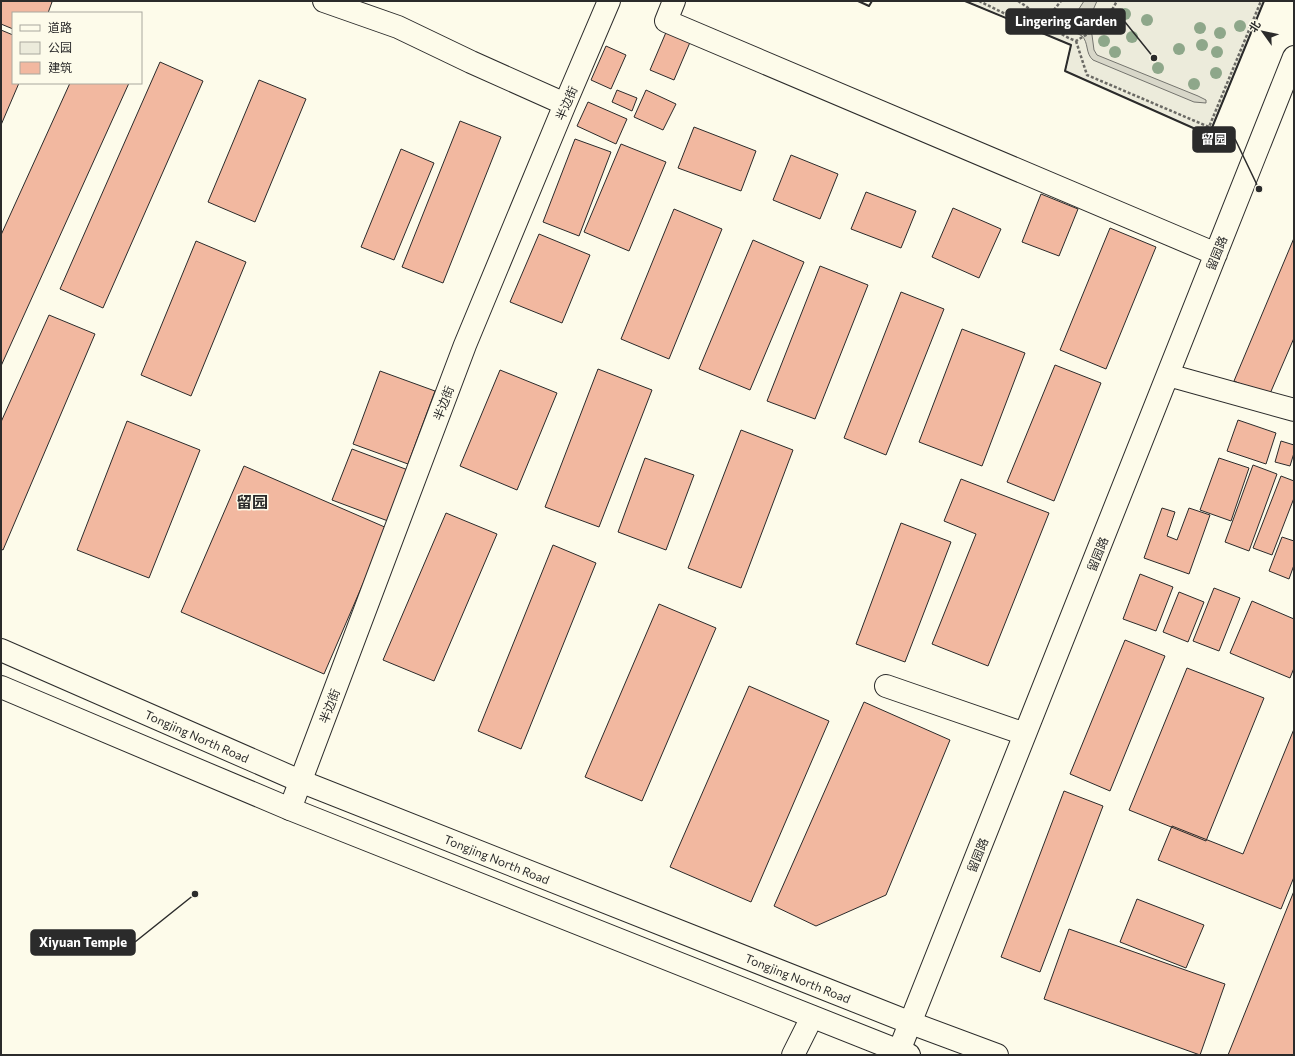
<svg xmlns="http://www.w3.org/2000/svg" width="1295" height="1056" viewBox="0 0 1295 1056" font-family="Commissioner,'Noto Sans SC',sans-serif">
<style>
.green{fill:#ecebdb;stroke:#74746e}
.water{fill:#d8d7c9;stroke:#74746e}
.building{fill:#f2b8a0;stroke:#2b2b2b}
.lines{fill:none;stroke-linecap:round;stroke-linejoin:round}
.minor-casing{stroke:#2b2b2b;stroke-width:24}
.major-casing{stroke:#2b2b2b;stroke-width:24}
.path{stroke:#6a6964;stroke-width:2.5;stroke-dasharray:3 2;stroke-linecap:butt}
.minor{stroke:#fdfbea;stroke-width:22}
.major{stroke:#fdfbea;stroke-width:22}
.wall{stroke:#2b2b2b;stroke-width:2}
.tree{fill:#8ea78a}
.labels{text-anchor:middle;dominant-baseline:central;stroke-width:3;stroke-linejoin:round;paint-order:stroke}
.street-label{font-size:12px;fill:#2b2b2b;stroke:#fdfbea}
.district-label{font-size:16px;font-weight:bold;fill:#2b2b2b;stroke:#fdfbea}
.leader{fill:none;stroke:#2b2b2b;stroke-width:1.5}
.callout-dot{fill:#2b2b2b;stroke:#fdfbea;stroke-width:1.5}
.callout{fill:#2b2b2b;stroke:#2b2b2b;stroke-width:1.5}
.callout-label{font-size:13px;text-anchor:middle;font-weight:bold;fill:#fff}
</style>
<rect width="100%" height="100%" fill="#fdfbea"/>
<path class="green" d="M965,1H1264L1209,135L1065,71L1071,45Z"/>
<path class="water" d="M1084,1H1097L1090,17L1088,27L1092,35L1094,50L1097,55L1198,96L1206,100V103L1194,102L1093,60C1085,53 1089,43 1082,36C1077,33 1071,31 1066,29Z"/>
<path class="building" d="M1,1H49L52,2L48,13H13V29L1,24Z
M1,30L13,35V83H19L1,125Z
M667,30L691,40L674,80L650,70Z
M606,46L626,55L611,89L591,80Z
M160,62L203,81L103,308L60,289Z
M259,80L306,99L255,222L208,202Z
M70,83H129L1,366V235Z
M617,90L637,98L632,111L612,102Z
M646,90L676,104L663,130L634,117Z
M588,102L627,119L616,144L577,126Z
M460,121L501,137L443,283L402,267Z
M694,127L756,151L741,191L678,168Z
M575,139L611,152L579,236L543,222Z
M621,144L666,162L629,251L584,232Z
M401,149L434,163L394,260L361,247Z
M791,155L838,174L820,219L773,200Z
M866,192L916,211L901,248L851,229Z
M1041,194L1078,209L1059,256L1022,242Z
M953,208L1001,229L979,278L932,257Z
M674,209L722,229L669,359L621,339Z
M1110,228L1156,247L1106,369L1060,350Z
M539,234L590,255L562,323L510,302Z
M1294,238V338L1269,396L1234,381Z
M753,240L804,262L750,390L699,369Z
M196,241L246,262L191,396L141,375Z
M820,266L868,285L815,419L767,401Z
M901,292L944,309L886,455L844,438Z
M49,315L95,334L3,550L1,549V422Z
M962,329L1025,353L982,466L919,442Z
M1055,365L1101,383L1054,501L1007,482Z
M598,369L652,390L599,527L545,507Z
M500,370L557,393L517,490L460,466Z
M380,371L435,391L408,464L353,444Z
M1238,420L1276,433L1266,464L1227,451Z
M127,421L200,450L149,578L77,550Z
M741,430L793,450L741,588L688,568Z
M1281,441L1294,445V453L1290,466L1275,462Z
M352,449L408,470L388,521L332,500Z
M645,458L694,475L666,550L618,532Z
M1219,458L1249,468L1231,521L1200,510Z
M1253,465L1277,474L1249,551L1225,542Z
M244,466L387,528L324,674L181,612Z
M1281,476L1294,481V498L1272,555L1253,548Z
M961,479L1049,513L988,666L932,644L976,534L944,521Z
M1162,508L1175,512L1167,536L1177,540L1189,508L1210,515L1189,574L1144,558Z
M446,513L497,534L434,681L383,660Z
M901,523L951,542L905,662L856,644Z
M1282,537L1294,541V565L1289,579L1269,571Z
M553,545L596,563L521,749L478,731Z
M1140,574L1173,587L1156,631L1123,619Z
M1214,588L1240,598L1219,651L1193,641Z
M1179,592L1204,602L1188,642L1163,632Z
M1252,601L1294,619V668L1290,678L1230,653Z
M659,604L716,628L642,801L585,777Z
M1125,640L1165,656L1110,791L1070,774Z
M1187,668L1264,698L1206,841L1129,810Z
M749,686L829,721L751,902L670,867Z
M864,702L950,740L886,895L816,926L774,906Z
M1294,729V877L1281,909L1158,860L1172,826L1243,854Z
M1064,791L1103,806L1040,972L1001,957Z
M1294,891V1055H1228Z
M1137,899L1204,925L1186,968L1120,942Z
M1069,929L1225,984L1200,1055L1044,999Z"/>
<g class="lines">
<g class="minor-casing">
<path id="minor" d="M324,1L398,27L471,62L565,104
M674,1L666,21L1216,254
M1168,375L1294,410
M886,686L1025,734
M290,809L465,345L565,104L609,1
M899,1051L1294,57
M793,1055L812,1017"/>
</g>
<g class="major-casing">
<path id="major" d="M1,650L300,781L911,1023L997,1055
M1,687L290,809L909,1055"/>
</g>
<path class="path" d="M979,1L1024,23L1035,24L1044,20L1050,15L1061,1
M1018,1C1038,13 1053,33 1076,41L1104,24L1117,1
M1076,41L1087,75L1209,127L1261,1"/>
<use href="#minor" class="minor"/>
<use href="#major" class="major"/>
<path class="wall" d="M858,1L869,6L872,1
M965,1L1071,45L1065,71L1209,135L1264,1"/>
</g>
<g class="tree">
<circle cx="1125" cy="14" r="6"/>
<circle cx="1147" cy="20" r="6"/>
<circle cx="1240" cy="26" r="6"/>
<circle cx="1200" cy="28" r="6"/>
<circle cx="1220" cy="33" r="6"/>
<circle cx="1132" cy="37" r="6"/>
<circle cx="1104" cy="41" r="6"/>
<circle cx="1202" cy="45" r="6"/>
<circle cx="1179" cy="49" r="6"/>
<circle cx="1115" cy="52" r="6"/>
<circle cx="1217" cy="52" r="6"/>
<circle cx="1158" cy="68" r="6"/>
<circle cx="1216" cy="73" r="6"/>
<circle cx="1194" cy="84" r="6"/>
</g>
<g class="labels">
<g class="street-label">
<text transform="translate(566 103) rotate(-67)">半边街</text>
<text transform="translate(1216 253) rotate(-68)">留园路</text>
<text transform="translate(443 403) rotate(-69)">半边街</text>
<text transform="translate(1097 554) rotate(-68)">留园路</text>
<text transform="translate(329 706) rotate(-69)">半边街</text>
<text transform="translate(197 736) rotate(24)">Tongjing North Road</text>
<text transform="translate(977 855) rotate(-68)">留园路</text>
<text transform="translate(497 859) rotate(22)">Tongjing North Road</text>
<text transform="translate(798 978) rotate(22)">Tongjing North Road</text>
</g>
<g class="district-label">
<text x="252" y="501">留园</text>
</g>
</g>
<path class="leader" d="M1154 58L1125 22M1259 189L1235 139M195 894L135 942"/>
<g class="callout-dot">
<circle cx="1154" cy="58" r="4"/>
<circle cx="1259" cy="189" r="4"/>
<circle cx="195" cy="894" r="4"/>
</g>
<g class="callout">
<rect x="1006" y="9" width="119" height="25" rx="4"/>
<rect x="1193" y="127" width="42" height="25" rx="4"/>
<rect x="31" y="930" width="104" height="25" rx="4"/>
</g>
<g class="callout-label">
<text x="1066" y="26">Lingering Garden</text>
<text x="1214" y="144">留园</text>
<text x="83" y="947">Xiyuan Temple</text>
</g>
<rect width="1295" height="1056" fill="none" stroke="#2b2b2b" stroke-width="4"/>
<rect x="12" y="12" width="130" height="72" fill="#fdfbea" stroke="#a9a89e"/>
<rect x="20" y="25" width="20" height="6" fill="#fdfbea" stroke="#a9a89e"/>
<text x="48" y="32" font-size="12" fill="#2b2b2b">道路</text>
<rect x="20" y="42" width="20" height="12" fill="#ecebdb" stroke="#a9a89e"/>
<text x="48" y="52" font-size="12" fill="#2b2b2b">公园</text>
<rect x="20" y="62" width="20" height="12" fill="#f2b8a0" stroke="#a9a89e"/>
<text x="48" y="72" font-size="12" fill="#2b2b2b">建筑</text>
<g transform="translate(1263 32) rotate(303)" stroke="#fdfbea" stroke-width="3" paint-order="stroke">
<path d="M0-3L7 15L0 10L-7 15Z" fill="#2b2b2b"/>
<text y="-6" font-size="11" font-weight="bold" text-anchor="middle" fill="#2b2b2b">北</text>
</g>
</svg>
